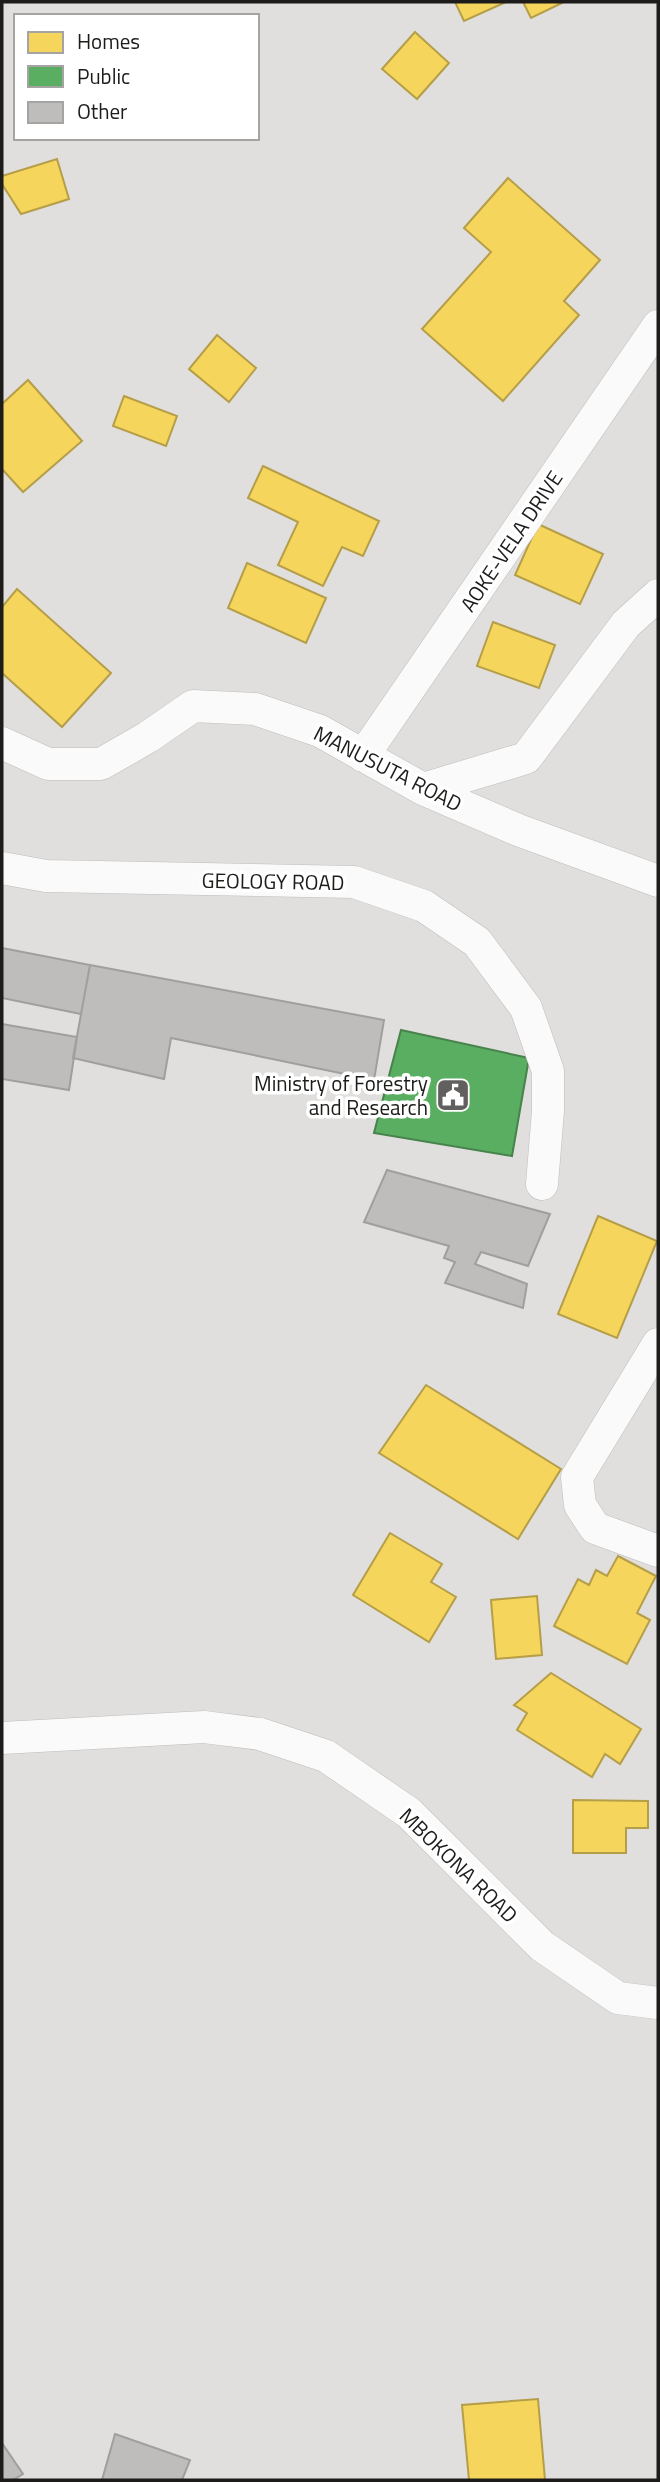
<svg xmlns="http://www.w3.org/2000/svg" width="660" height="2482" viewBox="0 0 660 2482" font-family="'Titillium Web',sans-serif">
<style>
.homes{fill:#f6d55c;stroke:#b59e48;stroke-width:2}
.public{fill:#5aae61;stroke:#48824c;stroke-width:2}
.building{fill:#bebdbb;stroke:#a09f9d;stroke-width:2}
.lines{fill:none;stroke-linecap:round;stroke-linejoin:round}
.minor-casing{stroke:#bfbdbb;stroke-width:33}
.minor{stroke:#fafafa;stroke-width:32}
.labels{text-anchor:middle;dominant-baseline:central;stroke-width:7;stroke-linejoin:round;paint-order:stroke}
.street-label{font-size:21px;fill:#1d1c1a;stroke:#fff}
.poi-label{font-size:21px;fill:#1d1c1a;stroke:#fff;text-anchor:end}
</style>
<rect width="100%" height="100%" fill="#e1dfdd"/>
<path class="homes" d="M455,2H506L464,21Z
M523,2H564L531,18Z
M415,32L449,63L417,99L382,69Z
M57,159L69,199L21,214L2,184V176Z
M508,178L600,260L564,301L579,315L503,401L422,329L491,252L464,228Z
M217,335L256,368L229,402L189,369Z
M28,380L82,441L23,492L2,469V404Z
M124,396L177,416L166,446L113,426Z
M263,466L379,521L363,556L342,547L323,586L278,565L298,522L248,498Z
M538,524L603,554L580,604L515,575Z
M247,563L326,598L306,643L228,608Z
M17,589L111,673L62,727L2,673V607Z
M493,622L555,645L539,688L477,666Z
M598,1216L657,1241L617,1338L558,1314Z
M426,1385L561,1469L518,1539L379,1453Z
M390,1533L442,1564L431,1582L456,1597L429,1642L353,1595Z
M618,1556L656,1576L637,1613L650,1620L627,1664L554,1626L578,1579L589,1585L596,1570L607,1576Z
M537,1596L542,1655L496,1659L491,1600Z
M551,1673L641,1729L620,1764L605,1754L592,1777L517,1730L527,1713L514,1705Z
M573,1800L648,1801V1828H626V1853H573Z
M538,2399L545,2480H469L462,2405Z"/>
<path class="public" d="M401,1030L529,1058L512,1156L374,1133Z"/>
<path class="building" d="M2,948L90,965L81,1014L2,998Z
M90,965L384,1020L374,1080L171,1038L164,1079L73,1058Z
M2,1024L77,1037L69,1090L2,1079Z
M387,1170L550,1214L528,1266L481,1252L475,1264L527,1284L523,1308L445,1283L455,1262L444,1258L449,1246L364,1222Z
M115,2434L190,2460L182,2480H102Z
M2,2443L23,2474L13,2480H2Z"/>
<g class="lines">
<g class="minor-casing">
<path id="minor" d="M2,743L48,764H101L148,737L193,706L255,709L320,731L423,789L518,830L658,881
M363,756L658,326
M423,789L526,758L626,624L658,595
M2,868L46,876L354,882L424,906L477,942L526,1008L548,1071V1111L542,1184
M658,1344L577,1477L580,1505L595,1528L658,1551
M2,1738L204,1727L260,1734L326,1756L409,1813L542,1946L618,1998L658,2003"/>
</g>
<use href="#minor" class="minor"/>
</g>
<defs>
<g id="civic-square" transform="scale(1.75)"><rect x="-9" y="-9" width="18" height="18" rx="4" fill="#62605e" stroke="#fff"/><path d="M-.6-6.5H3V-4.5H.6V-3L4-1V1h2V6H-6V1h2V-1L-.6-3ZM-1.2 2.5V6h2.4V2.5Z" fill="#fff"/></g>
</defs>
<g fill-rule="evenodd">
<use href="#civic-square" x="453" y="1095"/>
</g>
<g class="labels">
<g class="street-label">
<text transform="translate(511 541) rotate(-56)">AOKE-VELA DRIVE</text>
<text transform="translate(388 768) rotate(27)">MANUSUTA ROAD</text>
<text transform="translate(273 881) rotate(1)">GEOLOGY ROAD</text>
<text transform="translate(459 1865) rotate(44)">MBOKONA ROAD</text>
</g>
<g class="poi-label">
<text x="428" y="1083">Ministry of Forestry<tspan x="428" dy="24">and Research</tspan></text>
</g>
</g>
<rect width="660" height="2482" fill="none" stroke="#1d1c1a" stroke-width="7"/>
<rect x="14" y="14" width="245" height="126" fill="#ffffff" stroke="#a5a4a3" stroke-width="2"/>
<rect x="28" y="32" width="35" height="21" fill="#f6d55c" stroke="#a5a4a3" stroke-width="2"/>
<text x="77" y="49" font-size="21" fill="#1d1c1a">Homes</text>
<rect x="28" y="66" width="35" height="21" fill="#5aae61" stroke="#a5a4a3" stroke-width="2"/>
<text x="77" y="84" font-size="21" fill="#1d1c1a">Public</text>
<rect x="28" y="102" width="35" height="21" fill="#bebdbb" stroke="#a5a4a3" stroke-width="2"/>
<text x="77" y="119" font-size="21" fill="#1d1c1a">Other</text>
</svg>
